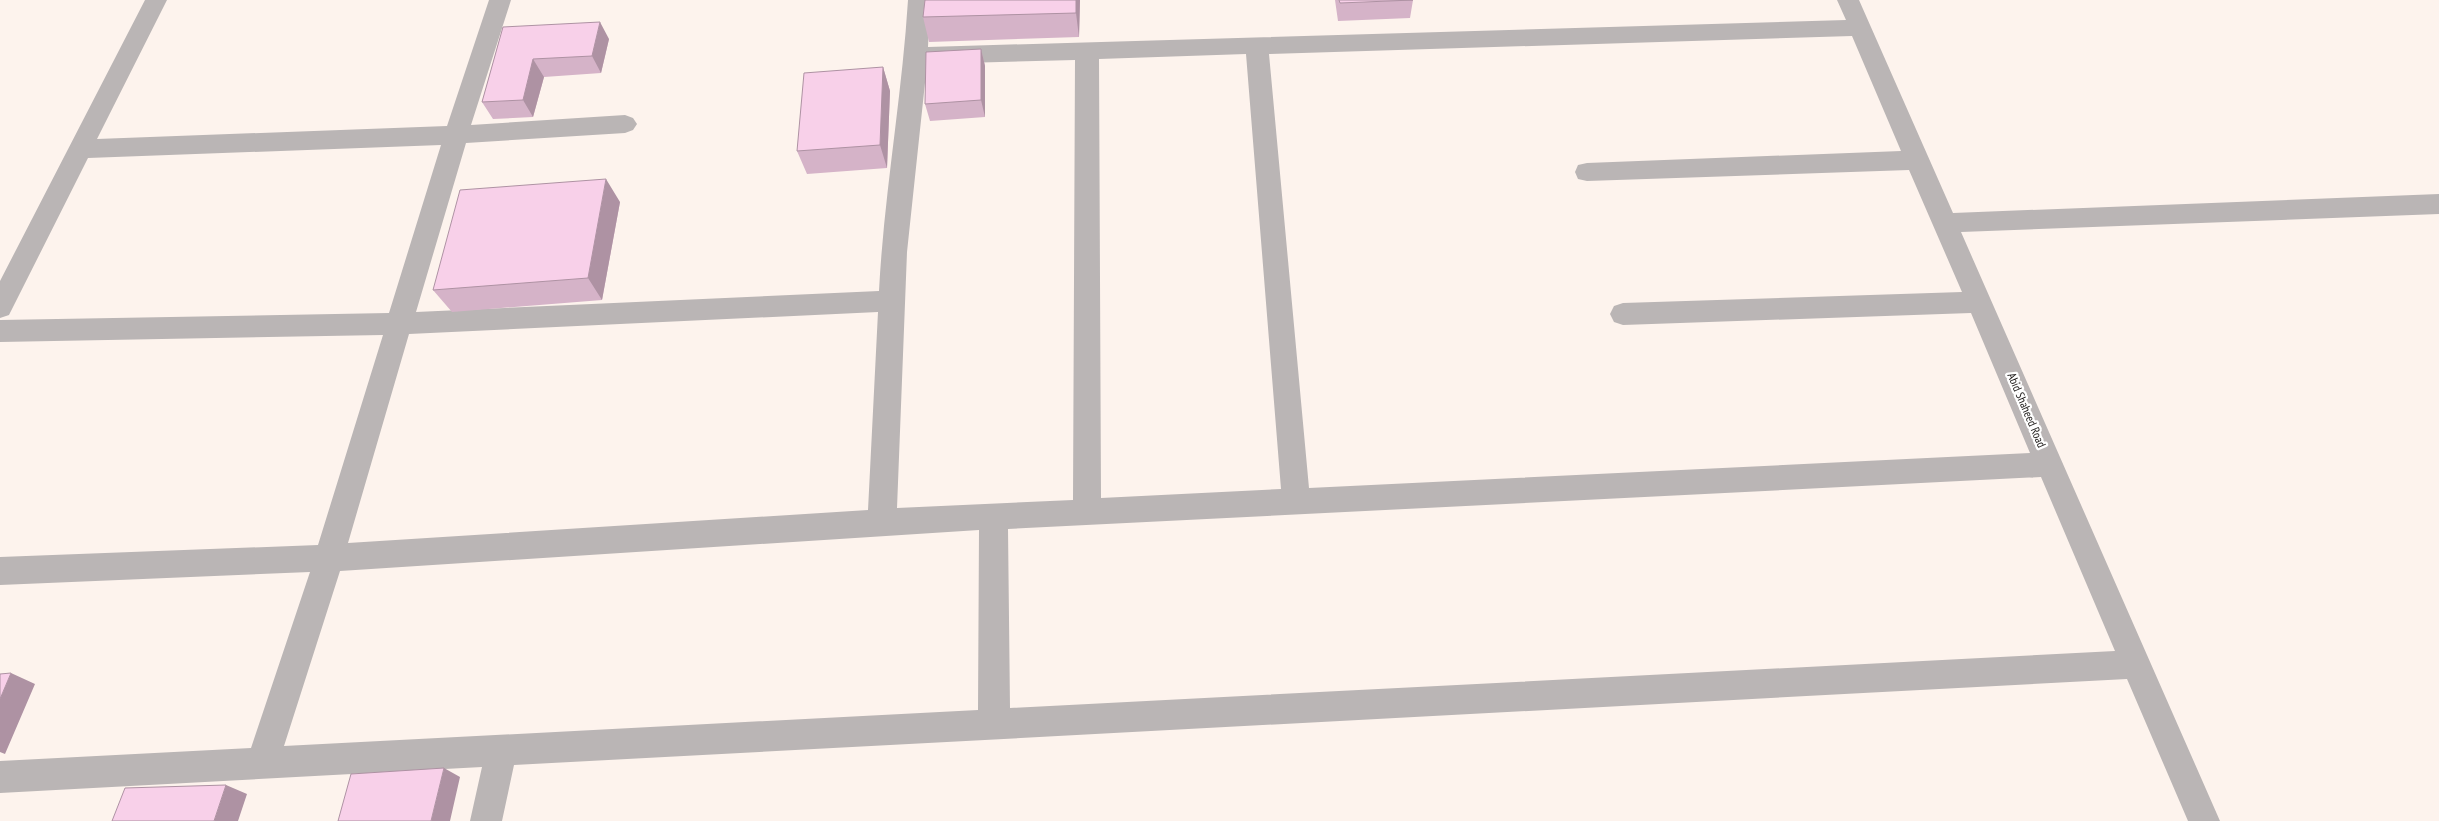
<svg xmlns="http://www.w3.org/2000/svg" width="2439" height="821" viewBox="0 0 2439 821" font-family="'PT Sans Narrow',sans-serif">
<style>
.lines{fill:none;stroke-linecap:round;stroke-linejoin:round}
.minor{fill:#bab5b5;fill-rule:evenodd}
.wall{fill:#d5b3c8}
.shaded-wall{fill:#ae92a3}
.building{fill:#f8d0e9;stroke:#ae92a3}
.labels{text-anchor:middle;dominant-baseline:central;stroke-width:4.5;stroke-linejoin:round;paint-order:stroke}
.street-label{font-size:12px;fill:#1e1b19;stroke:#fff}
</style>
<rect width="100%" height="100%" fill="#fdf3ed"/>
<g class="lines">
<path class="minor" d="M145,0H167L97,139L447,126L489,0H511L471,125L625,115L633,118L637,124L633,130L625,133L466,143L416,312L879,291C884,194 902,97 908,0H930L928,47L1846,20L1837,0H1859L1953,213L2439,194V214L1961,232L2220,821H2188L2127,679L514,765L502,821H470L482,767L0,793V761L251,748L310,572L0,585V557L318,545L383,335L0,342V320L389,313L441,145L88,158L9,315L0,318V281ZM1852,36L1901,151L1587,163L1578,165L1575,172L1578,179L1587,181L1909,170L1962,292L1623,303L1614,306L1610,314L1614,322L1623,325L1971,313L2030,453L1309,488L1269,54ZM1246,54L1281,489L1101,498L1099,59ZM1075,60L1073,500L897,508L907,252L927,64ZM878,312L868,510L348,543L409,334ZM2041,477L2115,651L1010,708L1008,529ZM979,530L978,710L284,746L340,571Z"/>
</g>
<path class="wall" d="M925,0H1080L1079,37L929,42L923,17Z
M1335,0H1413L1410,18L1338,21Z
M503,27L609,39L601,73L544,77L533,117L493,119L482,102Z
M981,49L985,66V117L930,121L925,104Z
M883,67L890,91L887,168L807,174L797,151Z
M620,202L602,300L452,312L433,290Z"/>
<path class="shaded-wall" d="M1076,0H1080L1079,37L1076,13Z
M600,22L609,39L601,73L592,56Z
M981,49L985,66V117L981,100Z
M533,59L544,77L533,117L523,100Z
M883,67L890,91L887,168L880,145Z
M606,179L620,202L602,300L588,278Z
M11,673L35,684L5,754L0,752V699Z
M444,768L460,777L450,821H431Z
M226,785L247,794L238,821H214Z"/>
<path class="building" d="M925,0H1076V13L923,17Z
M1339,0H1413L1340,3Z
M600,22L592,56L533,59L523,100L482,102L503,27Z
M981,49V100L925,104L926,52Z
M883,67L880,145L797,151L804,73Z
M606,179L588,278L433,290L460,190Z
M11,673L0,699V674Z
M444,768L431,821H338L351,774Z
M226,785L214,821H112L125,788Z"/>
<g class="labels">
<g class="street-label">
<text transform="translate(2027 410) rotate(67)">Abid Shaheed Road</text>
</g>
</g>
</svg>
